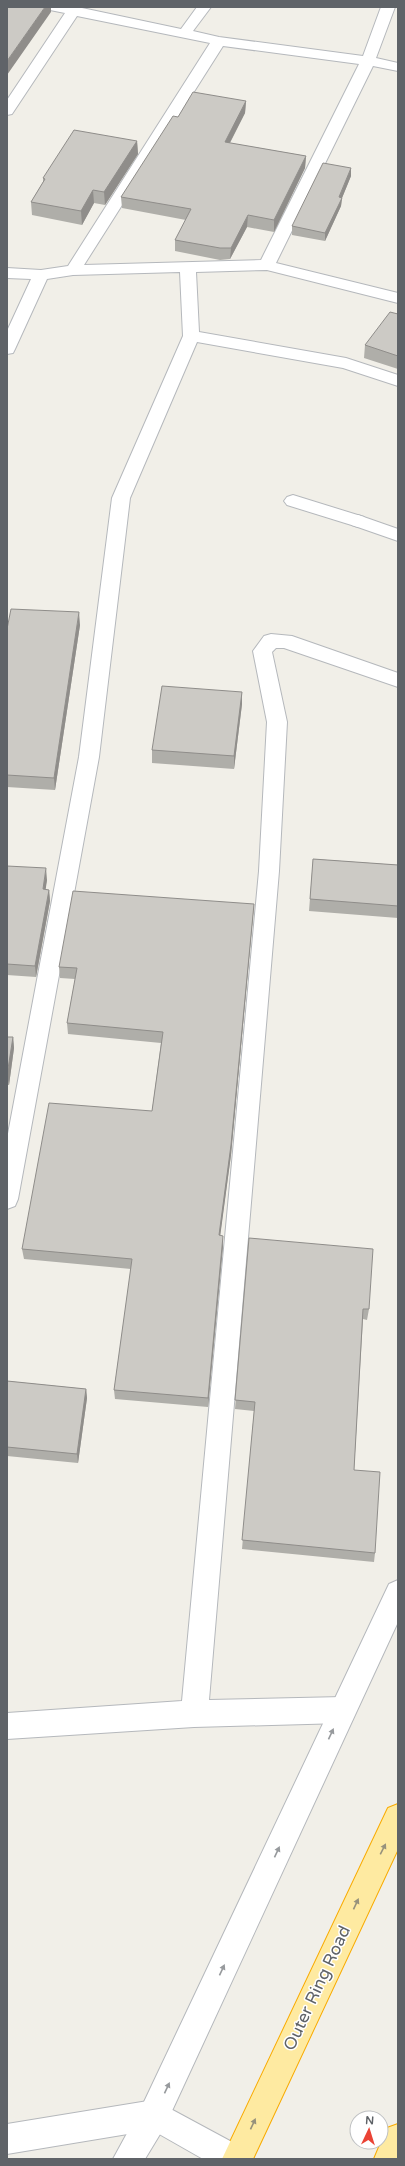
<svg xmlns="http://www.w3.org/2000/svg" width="405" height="2166" viewBox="0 0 405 2166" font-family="'Varela Round',sans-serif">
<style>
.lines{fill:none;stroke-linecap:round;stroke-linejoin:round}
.service-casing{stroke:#b5b8bc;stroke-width:2}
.minor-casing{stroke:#b5b8bc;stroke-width:2}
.tertiary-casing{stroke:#b5b8bc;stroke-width:2}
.trunk-casing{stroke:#f9ab00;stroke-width:2}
.service{fill:#fff;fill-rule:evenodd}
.minor{fill:#fff;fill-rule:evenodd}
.tertiary{fill:#fff;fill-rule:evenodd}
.trunk{fill:#feeaa1;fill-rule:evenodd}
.wall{fill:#afaea9}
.shaded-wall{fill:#8f8d8a}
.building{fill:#cccac5;stroke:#8f8d8a}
.oneway{fill:#979a9d}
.oneway2{fill:#97927c}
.labels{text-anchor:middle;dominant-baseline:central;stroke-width:3;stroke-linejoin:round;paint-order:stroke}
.near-street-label{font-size:17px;fill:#5f6368;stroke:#fff}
</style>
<rect width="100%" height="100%" fill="#f1efe8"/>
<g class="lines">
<g class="service-casing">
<path id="service" d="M293,495L364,517L367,521L364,525L358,527L287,505L284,501L287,497Z"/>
</g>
<g class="minor-casing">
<path id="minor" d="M48,7H83L82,8L181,29L197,7H211L193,31L219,37L363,56L381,7H395L376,58L398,63V71L373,66L276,263L398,293V303L267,270L196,272L199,332L346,358L398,375V386L343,368L197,342L130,498L99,757L18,1199L15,1206L7,1209V1139L79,757L112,498L183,336L180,272L73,275L47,279L15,349L13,353L7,354V331L31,279L7,278V268L41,270L68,266L210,43L77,16L12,114L7,115V100L65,13L50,10ZM223,46L359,64L261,260L84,265Z
M358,515L398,529V541L352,525L349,521L352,517Z
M271,634L292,636L398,673V687L284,648H276L272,652L287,722L279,871L209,1700L343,1697L352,1701L356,1710L352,1719L343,1723L194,1727L7,1739V1713L182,1701L259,871L267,722L253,651L264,636Z
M154,2100L243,2148L247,2159H203L152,2130L7,2154V2124Z"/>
</g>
<g class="tertiary-casing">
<path id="tertiary" d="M398,1580V1622L165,2126L145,2159H113L143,2104L389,1584Z"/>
</g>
<g class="trunk-casing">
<path id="trunk" d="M398,1804V1849L253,2159H222L388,1808Z
M398,2124V2159H374L387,2128Z"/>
</g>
<use href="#service" class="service"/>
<use href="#minor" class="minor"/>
<use href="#tertiary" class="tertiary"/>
<use href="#trunk" class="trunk"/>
</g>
<path class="wall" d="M246,101L245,113L230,143L306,156L305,168L274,232L247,227L230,259L220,260L175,251V240L186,220L122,208L121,197L178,117Z
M137,141L138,154L105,205L94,203L82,225L32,215L31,202L43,182V178Z
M351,168V176L342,198L341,206L325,241L292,235V226Z
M398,314V369L364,358L365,345Z
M80,625L55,790L7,787V629Z
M242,692V704L234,769L152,763V750Z
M313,859L398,865V918L309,911Z
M7,866L47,880L45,889L49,890L50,901L36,977L7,975Z
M254,904L253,916L231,1155L220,1235L223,1246L208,1407L115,1399L114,1390L131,1269L24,1259L22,1249L152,1111L161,1043L68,1034L67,1023L75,979L60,978L59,967Z
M7,1037H13L14,1048L9,1085H7Z
M249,1238L369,1309L367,1320L363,1319L354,1470L375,1553L374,1562L242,1549L254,1411L235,1409Z
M7,1381L86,1389L87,1398L78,1463L7,1456Z"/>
<path class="shaded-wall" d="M45,7H51V12L7,75V61Z
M246,101L245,113L224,154L225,142Z
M137,141L138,154L105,205L104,192Z
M306,156L305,168L274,232V220Z
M351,168V176L342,198L341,206L325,241V233Z
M93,190L94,203L82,225L81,211Z
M248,215L247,227L230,259L231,248Z
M79,612L80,625L55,790L54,778Z
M242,692V704L234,769V756Z
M46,868L47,880L44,901L43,889Z
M49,890L50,901L36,977L35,966Z
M254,904L253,916L231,1155L219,1245V1235Z
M13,1037L14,1048L9,1085L7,1075Z
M223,1236V1246L208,1407V1398Z
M86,1389L87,1398L78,1463L77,1454Z"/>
<path class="building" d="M7,7H45L7,61Z
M193,92L246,101L225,142L306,156L274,220L248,215L231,248H220L175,240L191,209L121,197L173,116L178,117Z
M74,130L137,141L104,192L93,190L81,211L31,202L45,179L43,178Z
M323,163L351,168L339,197L342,198L325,233L292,226Z
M390,312L398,314V356L365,345Z
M11,609L79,612L54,778L7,775V629Z
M162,686L242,692L234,756L152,750Z
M313,859L398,865V906L310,899Z
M7,866L46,868L43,889L49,890L35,966L7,964Z
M73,891L254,904L231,1145L219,1235L223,1236L208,1398L114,1390L132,1259L22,1249L49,1103L152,1111L163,1032L67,1023L77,968L59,967Z
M7,1037H13L7,1075Z
M249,1238L373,1249L369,1309H363L354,1470L380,1472L375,1553L242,1540L255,1402L235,1400Z
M7,1381L86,1389L77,1454L7,1447Z"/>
<defs><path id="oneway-solid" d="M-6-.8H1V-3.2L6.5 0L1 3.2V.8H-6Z"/></defs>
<g class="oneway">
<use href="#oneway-solid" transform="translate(331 1734) rotate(-65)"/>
<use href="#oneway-solid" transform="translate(277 1852) rotate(-65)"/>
<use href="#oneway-solid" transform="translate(222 1970) rotate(-65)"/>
<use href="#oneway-solid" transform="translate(167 2088) rotate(-65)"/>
</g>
<g class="oneway2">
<use href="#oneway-solid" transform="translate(383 1849) rotate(-63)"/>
<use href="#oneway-solid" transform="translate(356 1904) rotate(-65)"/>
<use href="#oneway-solid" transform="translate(253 2124) rotate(-65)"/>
</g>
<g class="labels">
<g class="near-street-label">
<text transform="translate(317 1988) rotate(-65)">Outer Ring Road</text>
</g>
</g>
<rect width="405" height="2166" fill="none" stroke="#5f6368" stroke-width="16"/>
<g transform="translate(369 2130) rotate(4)"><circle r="19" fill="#ffffff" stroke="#bfc1c3"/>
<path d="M0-3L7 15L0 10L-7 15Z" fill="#ea4335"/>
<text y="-6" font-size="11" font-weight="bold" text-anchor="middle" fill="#5f6368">N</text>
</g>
</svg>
